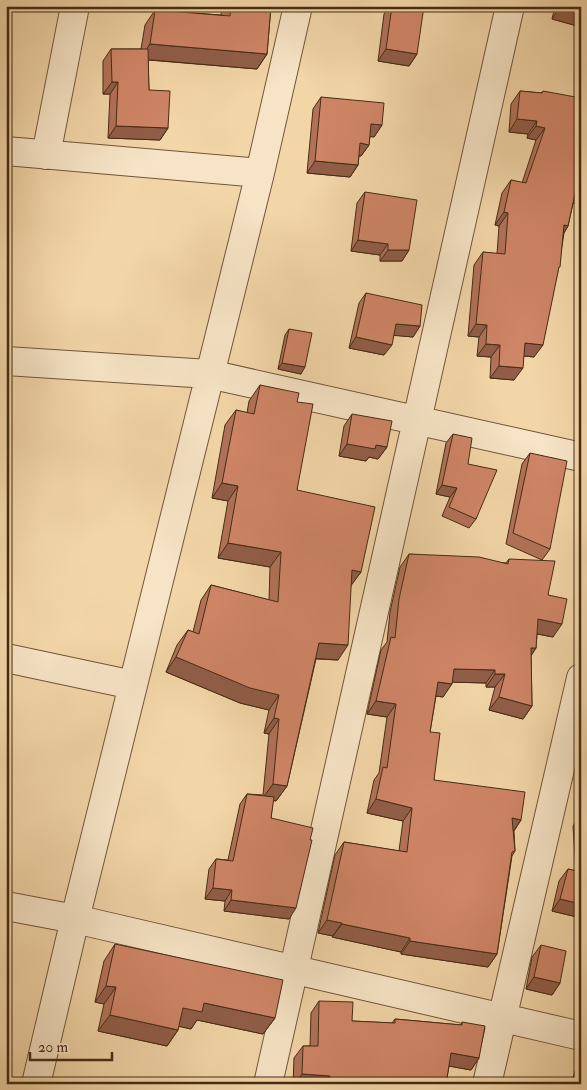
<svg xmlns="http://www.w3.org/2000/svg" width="587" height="1090" viewBox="0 0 587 1090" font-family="'IM FELL Double Pica',serif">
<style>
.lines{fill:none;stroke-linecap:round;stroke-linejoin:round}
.minor-casing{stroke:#705639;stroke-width:30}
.minor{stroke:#f7e4c6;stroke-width:28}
.wall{fill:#b27259;stroke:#452c14}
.shaded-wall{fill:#915d48;stroke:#452c14}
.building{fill:#cf8567;stroke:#452c14}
</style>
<rect width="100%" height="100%" fill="#f3d6a8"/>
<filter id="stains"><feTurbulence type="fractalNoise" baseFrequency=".004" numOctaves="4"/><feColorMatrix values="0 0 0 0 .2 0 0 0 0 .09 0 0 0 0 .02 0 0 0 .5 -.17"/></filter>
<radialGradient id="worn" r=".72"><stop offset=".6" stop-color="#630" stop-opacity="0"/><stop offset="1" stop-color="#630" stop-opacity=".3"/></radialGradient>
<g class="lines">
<g class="minor-casing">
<path id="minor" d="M6,151L260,173
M46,155L75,6
M6,361L209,374L581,457
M6,658L133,685
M6,906L75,919L581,1036
M36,1084L75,919L260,173L298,6
M268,1084L510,6
M487,1084L581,678"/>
</g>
<use href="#minor" class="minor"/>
</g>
<path class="wall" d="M222,6H271L267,54L257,69L148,60L149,90L168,128L160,140L108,138L110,94H103V61L111,49H141L145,25L155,10L221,15Z
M389,6H392L417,54L409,66L378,61L384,14Z
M555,6H581V27L552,19Z
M520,91L541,93L543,91L573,203L568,226L564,233L558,271L534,357L524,356L514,380L490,378L491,357L477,356L479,337L468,336L474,265L483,252L497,254L499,226L495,225L502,193L511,180L522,183L536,140L527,138L528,134L509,132L511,104Z
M321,97L382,125L374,137L370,136L369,145L361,156H359L358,165L350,177L307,173L313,109Z
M365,192L409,250L402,261H380V255L351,251L357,203Z
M366,293L420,326L413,337L394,335L384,355L349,348L359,303Z
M289,329L301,374L278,369L285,335Z
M260,385L297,402V490L361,572L351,585L338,660L316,659L287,786L276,801L273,800L271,818L289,919L224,911L225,901L205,899L209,869L216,859L228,860L240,804L247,794L263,795L269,734L264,733L269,710L240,703L166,672L177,645L188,630L193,632L201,600L211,585L269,600L270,567L218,558L228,501L212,498L225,425L236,410L247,413L249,401Z
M352,414L387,447L378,459L369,457L366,461L339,456L344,426Z
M453,434L468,464L476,519L469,528L442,516L450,497L436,494L446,443Z
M530,453L550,549L542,560L506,544L522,464Z
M409,554L506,563L509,559L548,595L553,637L537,634L536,648L531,656L532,706L523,719L489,710L495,687H486V683L452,682L443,697L436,696L430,732L434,780L521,820L514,831L515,851L512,856L497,954L488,967L401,954V952L332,937L333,936L318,933L335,855L344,842L399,851L403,821L367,813L374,780L379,773L387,717L367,714L381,650L387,642L390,612L400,567Z
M581,815V918L552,911L559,881L568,869L576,871L573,826Z
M115,944L275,1018L263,1034L197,1020L191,1029L179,1026L178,1030L167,1046L98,1031L104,1004L95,1002L104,961Z
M541,945L560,983L552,995L526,989L532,957Z
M319,1001L352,1021L392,1023L395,1019L461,1025L462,1022L479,1058L471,1070L449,1066L446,1084H293L294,1058L303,1046H310L311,1013Z
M581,1063V1084H571L575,1071Z"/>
<path class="shaded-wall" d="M560,7L581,13V27L552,19Z
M150,44L267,54L257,69L140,59Z
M386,49L417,54L409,66L378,61Z
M112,82H118L110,94H103Z
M517,119L537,121L528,134L509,132Z
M371,124L382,125L374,137L363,136Z
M116,126L168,128L160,140L108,138Z
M536,126L545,128L536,140L527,138Z
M360,143L369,145L361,156L352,155Z
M315,161L358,165L350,177L307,173Z
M576,189L581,191V205L567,202Z
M504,212L508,213L499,226L495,225Z
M564,225L568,226L560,239Z
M358,240L388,244L380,255L351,251Z
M388,250H409L402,261H380Z
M396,324L420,326L413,337L389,335Z
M476,324L487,325L479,337L468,336Z
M356,337L392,345L384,355L349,348Z
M525,343L543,345L534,357L516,355Z
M486,344L500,345L491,357L477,356Z
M282,363L305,367L301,374L278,369Z
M499,366L523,368L514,380L490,378Z
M347,444L376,445L387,447L378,459L369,457L366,461L339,456Z
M222,483L238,486L228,501L212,498Z
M442,485L457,488L450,497L436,494Z
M228,543L281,552L270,567L218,558Z
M352,570L361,572L350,587Z
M538,619L562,624L553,637L528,632Z
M319,643L348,645L338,660L309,658Z
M531,648H536L527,661Z
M176,657L279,695L269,710L240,703L166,672Z
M454,669L495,670L486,683L445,682Z
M495,674H505L495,687H486Z
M438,682L452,684L443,697L429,695Z
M499,697L532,706L523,719L489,710Z
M376,701L396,704L387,717L367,714Z
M274,718L279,719L269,734L264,733Z
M273,784L287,786L276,801L262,799Z
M376,799L412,808L403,821L367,813Z
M512,818L521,820L512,833Z
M213,888L232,890L225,901L205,899Z
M560,899L581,904V918L552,911Z
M231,900L296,908L289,919L224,911Z
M327,920L342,923L333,936L318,933Z
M342,924L410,938L401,952L332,937Z
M410,941L497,954L488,967L401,954Z
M534,977L560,983L552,995L526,989Z
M106,986L116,987L104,1004L95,1002Z
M204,1003L275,1018L263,1034L197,1020L191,1029L172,1025L183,1008Z
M110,1015L178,1030L167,1046L98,1031Z
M451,1053L479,1058L471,1070L443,1065Z
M302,1074L330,1076L325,1084H295Z"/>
<path class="building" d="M231,6H271L267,54L150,44L155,10L230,16Z
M392,6H424L417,54L386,49Z
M560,6H581V13L560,7Z
M111,49H148L149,90L170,91L168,128L116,126L118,82H112Z
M520,91L542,93L543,91L581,98V191L576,189L568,226L564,225L560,267H559L543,345L525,343L523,368L499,366L500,345L486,344L487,325L476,324L483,252L505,254L508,213L504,212L511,180L526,183L545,128L536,126L537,121L517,119Z
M321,97L384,103L382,125L371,124L369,145L360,143L358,165L315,161Z
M365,192L417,200L409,250H388V244L358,240Z
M366,293L422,305L420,326L396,324L392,345L356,337Z
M289,329L312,333L305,367L282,363Z
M260,385L299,393L297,402L313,404L297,490L375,507L361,572L352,570L348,645L319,643L287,786L273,784L279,719L274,718L279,695L250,688L176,657L188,630L199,634L211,585L278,602L281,552L228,543L238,486L222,483L236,410L254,414Z
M352,414L392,421L387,447L376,445L375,449L347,444Z
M453,434L472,438L468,464L497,470L476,519L449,507L457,488L442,485Z
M530,453L567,461L550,549L513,533Z
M409,554L479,557L508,564L509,559L555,561L548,595L567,599L562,624L538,619L536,648H531L532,706L499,697L505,674H495V670L454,669L452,684L438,682L430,732L440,733L434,780L525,792L521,820L512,818L515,851L512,852L497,954L410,941V938L342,924V923L327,920L344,842L407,852L412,808L376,799L383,767L387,768L396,704L376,701L391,637L395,638L399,599Z
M247,794L274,797L271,818L313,828L310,840H312L296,908L231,900L232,890L213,888L216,859L233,861Z
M568,869L581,872V904L560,899Z
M115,944L283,980L275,1018L204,1003L202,1012L183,1008L178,1030L110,1015L116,987L106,986Z
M541,945L566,951L560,983L534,977Z
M319,1001L353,1002L352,1021L395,1023V1019L462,1025V1022L485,1026L479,1058L451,1053L446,1084H328L330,1076L302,1074L303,1046H318Z
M581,1067V1084H576Z"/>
<rect width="587" height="1090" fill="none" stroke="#f3d6a8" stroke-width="25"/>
<rect x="8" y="8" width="572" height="1075" fill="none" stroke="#452c14" stroke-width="2.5"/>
<rect x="12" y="12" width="562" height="1065" fill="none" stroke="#452c14"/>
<path d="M30 1052v8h82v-8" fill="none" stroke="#452c14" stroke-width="2.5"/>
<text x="38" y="1052" font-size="15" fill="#452c14" stroke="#f7e4c6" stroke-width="4" paint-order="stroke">20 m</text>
<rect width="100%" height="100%" filter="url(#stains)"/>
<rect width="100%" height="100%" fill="url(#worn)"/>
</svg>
